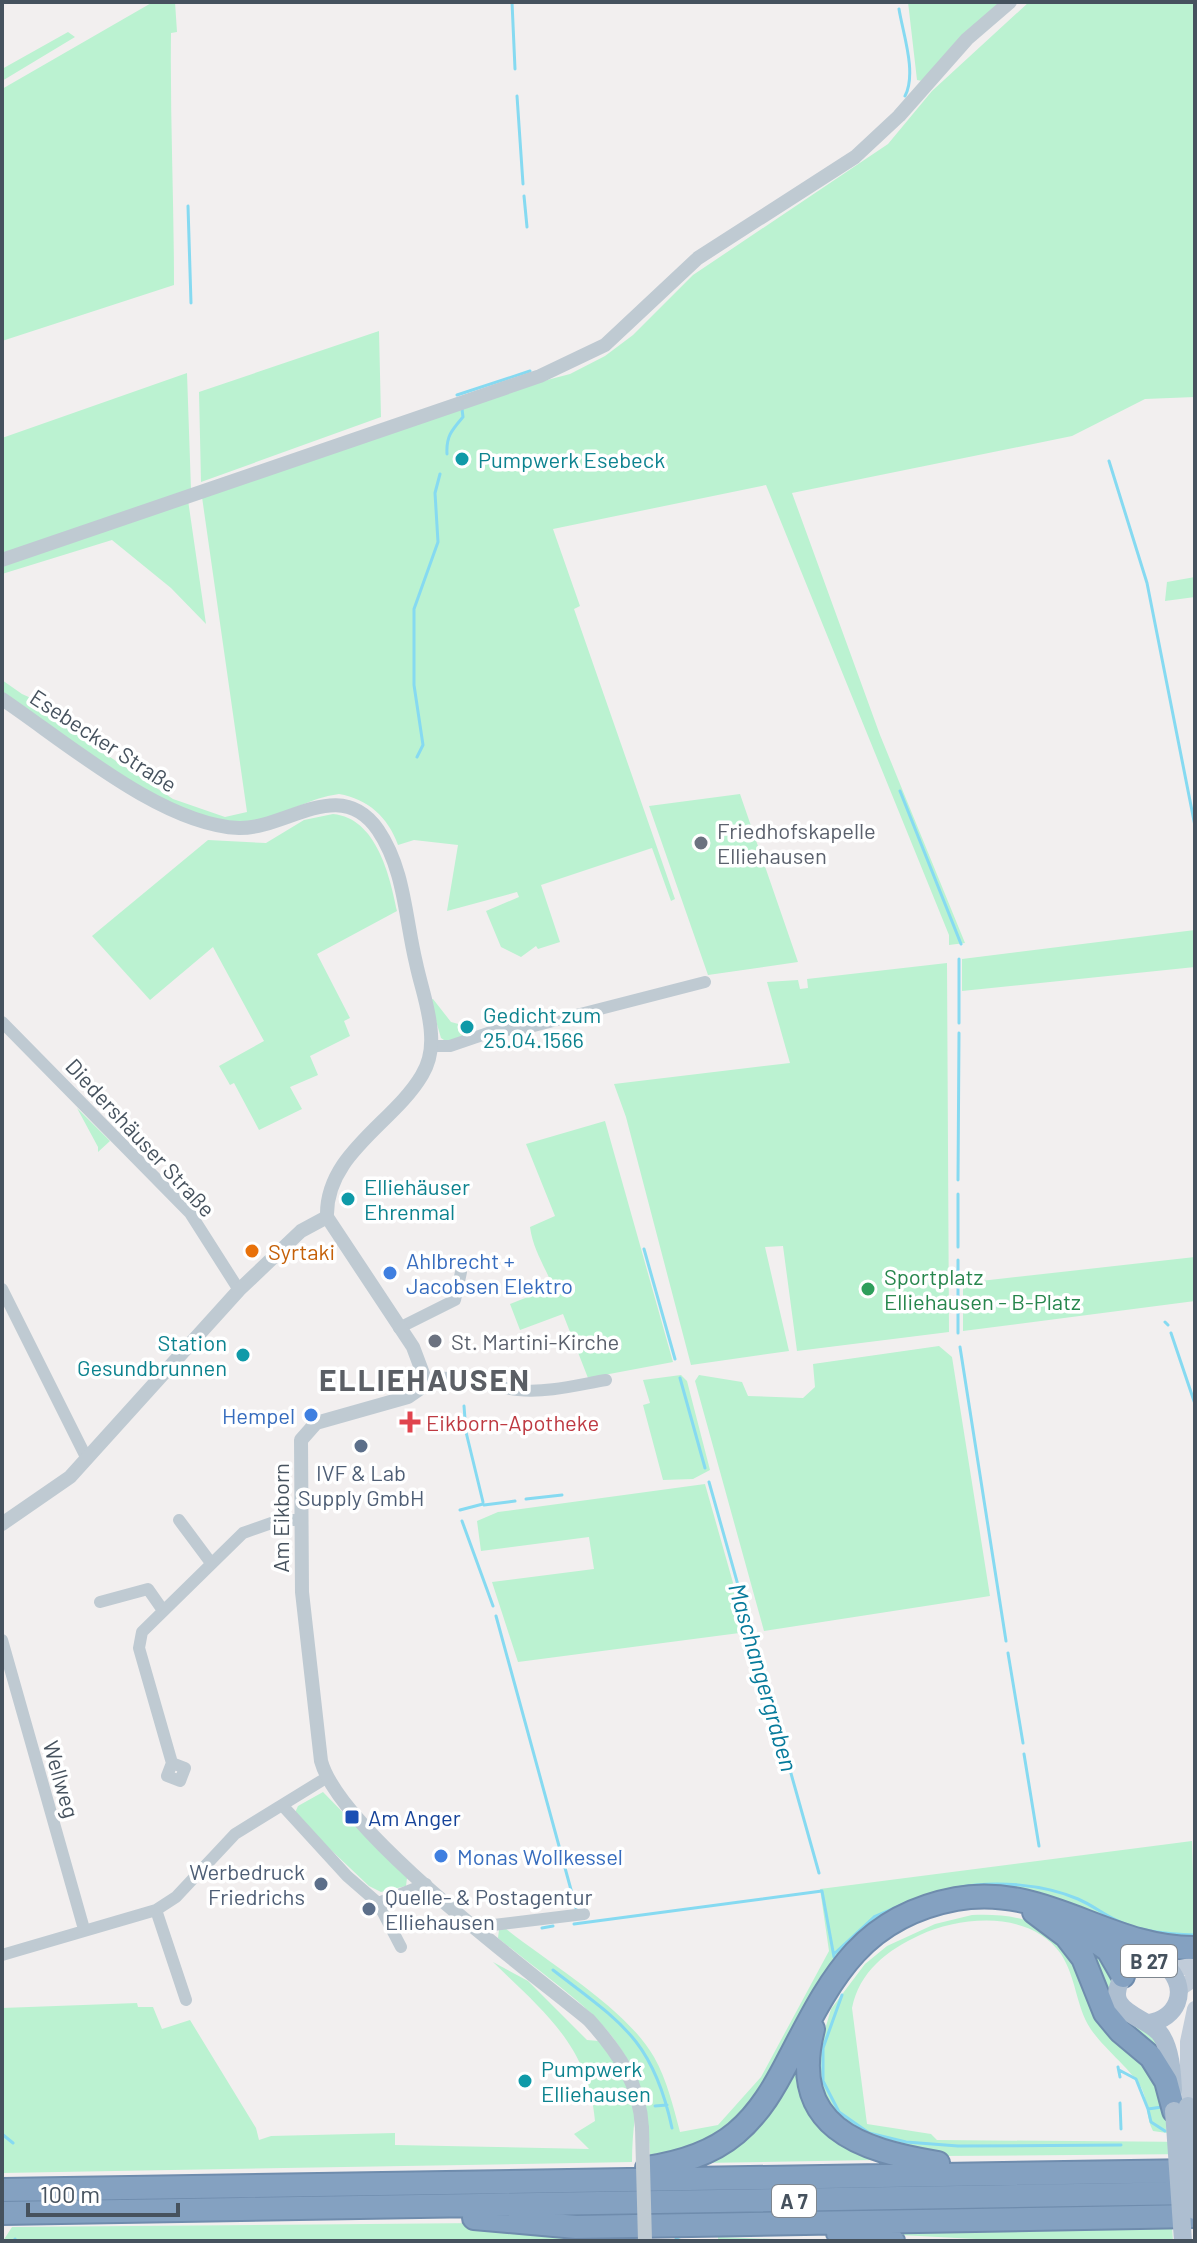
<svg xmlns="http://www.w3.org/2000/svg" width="1197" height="2243" viewBox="0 0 1197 2243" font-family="Barlow,sans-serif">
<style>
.green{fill:#bbf2d1}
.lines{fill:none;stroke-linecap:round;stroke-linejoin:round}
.stream{stroke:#86daf1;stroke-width:3}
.motorway-casing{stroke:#6f8cad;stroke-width:26}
.minor{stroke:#bfcad2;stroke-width:12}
.tertiary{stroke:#bfcad2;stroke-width:14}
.secondary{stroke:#c1ccd9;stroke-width:16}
.primary{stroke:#adbed0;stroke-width:18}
.motorway{stroke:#84a1c1;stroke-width:22}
.tertiary-bridge{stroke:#bfcad2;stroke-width:14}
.primary-bridge{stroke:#adbed0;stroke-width:18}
.culture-dot{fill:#0f9aa8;stroke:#fff;stroke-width:3}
.worship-dot{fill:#6b7280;stroke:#fff;stroke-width:3}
.food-dot{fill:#e8710a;stroke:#fff;stroke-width:3}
.shop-dot{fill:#3f7fe0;stroke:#fff;stroke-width:3}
.leisure-dot{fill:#2e9e5b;stroke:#fff;stroke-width:3}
.health-dot{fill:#e0444e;stroke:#fff;stroke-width:3}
.service-dot{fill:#5c6f8a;stroke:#fff;stroke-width:3}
.transit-dot{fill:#1a4fb4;stroke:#fff;stroke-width:3}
.labels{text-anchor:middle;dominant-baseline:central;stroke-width:7;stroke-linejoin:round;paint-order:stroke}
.shield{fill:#fff;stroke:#7e868e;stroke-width:2}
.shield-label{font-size:20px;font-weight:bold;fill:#46525e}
.culture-label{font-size:22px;fill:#0d838f;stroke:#fff;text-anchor:start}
.street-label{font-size:22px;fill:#46525e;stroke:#fff}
.worship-label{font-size:22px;fill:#5b616d;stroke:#fff;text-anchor:start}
.food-label{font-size:22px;fill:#c56008;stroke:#fff;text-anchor:start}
.shop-label{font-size:22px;fill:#366cbe;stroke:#fff;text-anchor:start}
.leisure-label{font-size:22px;fill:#27864d;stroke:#fff;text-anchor:start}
.health-label{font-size:22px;fill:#be3a42;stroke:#fff;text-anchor:start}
.service-label{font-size:22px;fill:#4e5e75;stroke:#fff}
.transit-label{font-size:22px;fill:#164399;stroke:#fff;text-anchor:start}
.water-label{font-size:24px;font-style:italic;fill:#067a9b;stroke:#fff}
.district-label{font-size:30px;font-weight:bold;letter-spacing:2px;fill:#5b5f65;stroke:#fff}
</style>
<rect width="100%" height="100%" fill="#f2efef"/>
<path class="green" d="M153,2H175L177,32L171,33C170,117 174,201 174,285L2,341V89Z
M908,2H1001L922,81L917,80Z
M1029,2H1195V397L1145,399L1072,436L792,493L880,735L965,943L949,945V935L766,485L553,529L580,606L574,609L675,899L671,901L652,848L541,885L560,942L538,949L536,946L521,957L501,947L486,911L519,897L517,892L447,911L458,845L414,840L398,845C388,817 368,799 339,794C308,798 281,817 251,822C183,833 58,731 2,693V680L22,694L53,708L80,737L173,799L225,817L247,812L202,497L494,394L570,374L605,356L633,335L693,275L888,144L932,91Z
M68,32L75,37L2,81V69Z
M379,331L381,417L201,482L199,392Z
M187,373L191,490L2,555V438Z
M188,500L206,624L171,588L112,540L2,574V564Z
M1195,577V597L1165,601L1167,582Z
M740,794L798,962L708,975L649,806Z
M333,814C377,818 390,877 397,911L317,954L350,1018L344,1021L350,1036L310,1056L318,1075L290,1087L302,1109L259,1130L234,1083L230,1085L219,1066L264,1041L213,947L150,1000L92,936L208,840L266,843L304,820Z
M1195,930V967L962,991V959Z
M947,963L949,1332L797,1351L783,1246L765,1247L789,1351L691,1365L626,1117L614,1084L790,1063L767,982L798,980L800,989L808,988L807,979Z
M433,999L451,1022L466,1026L467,1035L447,1042L441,1038L430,1000Z
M77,1108L110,1141L98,1152V1147Z
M605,1121L673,1362L588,1378L563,1314L520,1330L510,1304L553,1287C545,1266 533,1250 530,1227L555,1216L526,1144Z
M1195,1257V1301L963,1331V1283Z
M939,1346L952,1357L990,1596L764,1631L695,1381L699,1375L742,1382L748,1396L803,1398L815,1387L813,1364Z
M681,1375L687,1381L710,1470L693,1479L663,1480L643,1405L650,1403L643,1380Z
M705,1484L747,1632L518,1662L492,1582L594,1569L589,1537L481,1551L477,1521L498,1512Z
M323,1792L407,1878L406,1886L381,1892L369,1886L294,1815L298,1806Z
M1192,1841L1195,1941H1183L974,1889L834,1962L814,1991L753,2106L708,2143L650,2155C646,2034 583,2008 498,1938L499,1930L505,1928C550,1964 626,2008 654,2057C667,2080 673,2106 680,2132L718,2125L761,2077L829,1951L820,1889Z
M972,1915C1002,1914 1028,1916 1053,1934C1071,1947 1156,2073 1163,2096C1167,2107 1166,2122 1167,2133L1153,2131C1146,2118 1148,2102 1142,2089C1133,2071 1103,2048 1090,2028C1076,2006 1076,1977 1061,1954C1030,1910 962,1916 920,1935C887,1950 859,1972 852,2008L867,2124L931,2134L937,2140L1195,2142V2154L938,2156L849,2130L823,2097L816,2060L831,2009L865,1964L887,1946L935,1924Z
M1073,1930L1109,1957L1122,2020L1156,2037L1164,2055L1124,2027Z
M493,1962L528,1981L587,2040L599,2041C614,2061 637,2091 635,2117C633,2132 632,2147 632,2162L2,2173V2008L137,2003L138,2007H153L162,2029L190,2020L256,2128L259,2140L271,2136L395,2133V2145L589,2149L574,2134L595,2121C589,2046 543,2011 493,1962Z
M799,2049L850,2149L874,2160L701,2163Z
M483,2223L633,2235V2241H3L12,2227Z
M1172,2226L1173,2241H1014L881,2234L864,2227Z
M718,2237L828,2241H718Z"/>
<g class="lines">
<path class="stream" d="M512,2L515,69
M899,9C903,34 917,73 905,96
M517,96L523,184
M524,196L527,227
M188,206L191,303
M457,395L530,371
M447,454C446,436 452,430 463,417L462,409
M1109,461L1147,583L1195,826
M417,757L423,745L414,685V609L438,542L435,493L440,474
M900,791L961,944
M959,1023V959
M958,1180L959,1033
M958,1247V1194
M644,1249L675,1359
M958,1260V1333
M1165,1322L1168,1325
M1171,1333L1195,1404
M960,1347L1006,1641
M680,1378L705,1468
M464,1406L466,1432L483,1502
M709,1482L819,1873
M526,1499L562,1495
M484,1505L515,1501
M460,1510L483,1504
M462,1521L493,1606
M496,1616L576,1908
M1008,1653L1023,1743
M1024,1754L1039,1846
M956,1888C994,1880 1043,1884 1078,1899C1092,1905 1103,1914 1116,1920C1140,1932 1169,1934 1195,1935
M929,1895L945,1891
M574,1924L822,1891L834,1957
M542,1928L553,1926
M834,1954L874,1917L911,1901
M553,1970C620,2022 653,2039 672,2128
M842,1995L823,2048V2081L839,2112L869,2133L906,2142L958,2146L1121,2145
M1118,2067L1120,2077
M1119,2070L1136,2079L1148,2109L1162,2107
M1120,2103L1121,2129
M655,2106L667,2105
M1148,2109L1151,2122L1165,2131
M2,2134L13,2143
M15,2239L16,2241
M676,2239L682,2241"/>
<g class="motorway-casing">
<path id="motorway" d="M1034,1912L1066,1936L1083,1958L1105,2013L1120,2031L1151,2057L1166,2081L1174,2111
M1078,1929L1108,1950L1123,1976
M1108,1940L1144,1962
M813,2029C788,2127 859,2150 938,2163
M647,2168C680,2163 711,2154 736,2133C760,2113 775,2086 789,2059C830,1981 859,1917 956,1899C1046,1883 1108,1949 1195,1948
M2,2190L1195,2171
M2,2213L1195,2193
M474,2218L576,2227L1195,2216
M838,2233L893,2241"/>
</g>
<path class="minor" d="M2,1022L190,1213L239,1290
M431,1046H450L494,1031L526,1028L705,982
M2,1289L87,1459
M399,1328L455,1300L461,1272
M425,1379C466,1374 481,1386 518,1390C547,1393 577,1385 606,1380
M179,1520L211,1563
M100,1602L148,1589L162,1609
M2,1640L84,1929
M172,1763L185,1768L180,1781L167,1776L172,1763L139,1648L142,1632L243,1533L280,1520H301
M282,1805L347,1876L378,1903L426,1884
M378,1903L401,1947
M156,1910L186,2000
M477,1927L584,1914
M2,1955L156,1910L176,1897L235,1834L326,1778"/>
<path class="tertiary" d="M2,560L540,376L605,345L698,258L855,157L899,116L967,39L1010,2
M2,699C66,742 162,825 239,828C287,829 340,775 378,830C405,870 405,918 416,963C421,987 430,1010 431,1034C432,1049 430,1062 422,1075C394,1123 325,1154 327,1217L413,1347L425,1379L421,1388L408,1397L316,1423L301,1440L302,1592L321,1761C340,1831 527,1969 589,2020C618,2052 640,2084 642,2128
M2,1524L70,1477L239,1290L301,1231L327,1217"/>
<path class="secondary" d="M1170,1970L1195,1965
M1179,1989L1195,1978
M1188,2106V2042L1195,2009"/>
<path class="primary" d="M1149,2023C1177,2018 1188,1992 1170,1970L1150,1961L1127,1971C1095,2013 1148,2015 1161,2035C1171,2050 1172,2072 1173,2090"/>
<use href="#motorway" class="motorway"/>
<path class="tertiary-bridge" d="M642,2128L645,2241"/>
<path class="primary-bridge" d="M1188,2106L1195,2210
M1174,2111L1183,2241"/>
</g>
<g class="culture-dot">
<circle cx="462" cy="459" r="8"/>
<circle cx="467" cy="1027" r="8"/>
<circle cx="348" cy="1199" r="8"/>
<circle cx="243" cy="1355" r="8"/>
<circle cx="525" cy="2081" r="8"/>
</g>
<g class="worship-dot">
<circle cx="701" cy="843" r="8"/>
<circle cx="435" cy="1341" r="8"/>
</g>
<circle class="food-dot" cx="252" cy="1251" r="8"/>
<g class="shop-dot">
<circle cx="390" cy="1273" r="8"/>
<circle cx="311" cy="1415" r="8"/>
<circle cx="441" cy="1856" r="8"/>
</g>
<circle class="leisure-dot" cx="868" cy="1289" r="8"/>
<path class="health-dot" d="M406 1410h8v8h8v8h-8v8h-8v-8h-8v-8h8z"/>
<g class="service-dot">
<circle cx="361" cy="1446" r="8"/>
<circle cx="321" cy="1884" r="8"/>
<circle cx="369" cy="1909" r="8"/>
</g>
<rect class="transit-dot" x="344" y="1809" width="16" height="16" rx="4"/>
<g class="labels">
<g class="shield">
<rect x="1121" y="1945" width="56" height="32" rx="6"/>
<rect x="772" y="2185" width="44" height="32" rx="6"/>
</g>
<g class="shield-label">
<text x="1149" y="1961">B 27</text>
<text x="794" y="2201">A 7</text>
</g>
<g class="culture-label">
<text x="478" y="459">Pumpwerk Esebeck</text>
<text x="483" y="1014">Gedicht zum<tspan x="483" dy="25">25.04.1566</tspan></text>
<text x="364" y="1186">Elliehäuser<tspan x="364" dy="25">Ehrenmal</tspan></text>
<text x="227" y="1342" text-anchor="end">Station<tspan x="227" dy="25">Gesundbrunnen</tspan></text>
<text x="541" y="2068">Pumpwerk<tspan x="541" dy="25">Elliehausen</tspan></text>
</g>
<g class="street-label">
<text transform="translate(104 740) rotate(33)">Esebecker Straße</text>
<text transform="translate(141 1137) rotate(47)">Diedershäuser Straße</text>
<text transform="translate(280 1518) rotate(-90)">Am Eikborn</text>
<text transform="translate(62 1779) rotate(74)">Wellweg</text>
</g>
<g class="worship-label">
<text x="717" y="830">Friedhofskapelle<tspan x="717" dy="25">Elliehausen</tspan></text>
<text x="451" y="1341">St. Martini-Kirche</text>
</g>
<g class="food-label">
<text x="268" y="1251">Syrtaki</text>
</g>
<g class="shop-label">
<text x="406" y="1260">Ahlbrecht +<tspan x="406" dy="25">Jacobsen Elektro</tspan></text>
<text x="295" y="1415" text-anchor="end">Hempel</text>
<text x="457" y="1856">Monas Wollkessel</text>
</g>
<g class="leisure-label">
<text x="884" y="1276">Sportplatz<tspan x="884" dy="25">Elliehausen - B-Platz</tspan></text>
</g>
<g class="health-label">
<text x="426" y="1422">Eikborn-Apotheke</text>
</g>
<g class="service-label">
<text x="361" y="1472">IVF &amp; Lab<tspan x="361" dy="25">Supply GmbH</tspan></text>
<text x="305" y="1871" text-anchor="end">Werbedruck<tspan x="305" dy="25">Friedrichs</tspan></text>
<text x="385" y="1896" text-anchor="start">Quelle- &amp; Postagentur<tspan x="385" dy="25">Elliehausen</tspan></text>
</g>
<g class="transit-label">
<text x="368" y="1817">Am Anger</text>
</g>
<g class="water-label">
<text transform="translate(764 1677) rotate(74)">Maschangergraben</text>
</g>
<g class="district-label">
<text x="425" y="1379">ELLIEHAUSEN</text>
</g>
</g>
<rect width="1197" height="2243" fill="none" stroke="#46525e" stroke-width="8"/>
<path d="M28 2203v12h150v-12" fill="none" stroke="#46525e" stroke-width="4"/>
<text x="40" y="2203" font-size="24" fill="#46525e" stroke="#ffffff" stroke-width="6" paint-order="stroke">100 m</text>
</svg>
